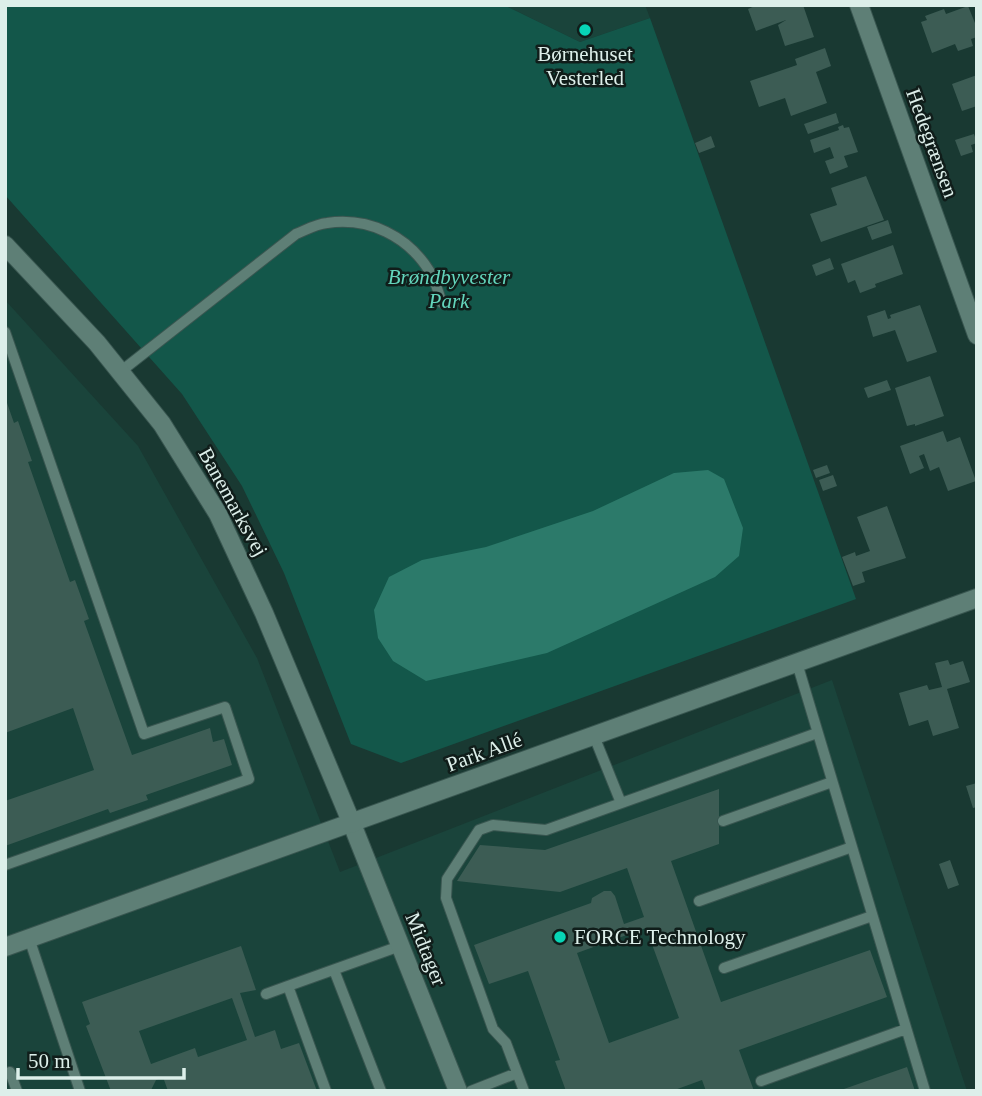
<svg xmlns="http://www.w3.org/2000/svg" width="982" height="1096" viewBox="0 0 982 1096" font-family="Georgia,serif">
<style>
.built{fill:#1a443b}
.green{fill:#13574a}
.water{fill:#2c7a6a}
.building{fill:#3c5c54;fill-rule:evenodd}
.lines{fill:none;stroke-linecap:round;stroke-linejoin:round}
.service-casing{stroke:#395650;stroke-width:12}
.minor-casing{stroke:#395650;stroke-width:20}
.tertiary-casing{stroke:#395650;stroke-width:20}
.service{stroke:#5e7f76;stroke-width:10}
.minor{stroke:#5e7f76;stroke-width:18}
.tertiary{stroke:#5e7f76;stroke-width:18}
.poi-dot{fill:#07d5b6;stroke:#101d1a;stroke-width:2.5}
.labels{text-anchor:middle;dominant-baseline:central;stroke-width:5;stroke-linejoin:round;paint-order:stroke}
.poi-label{font-size:21px;fill:#ddefea;stroke:#101d1a}
.street-label{font-size:21px;fill:#ddefea;stroke:#101d1a}
.park-label{font-size:21px;font-style:italic;fill:#63d5bc;stroke:#101d1a}
</style>
<rect width="100%" height="100%" fill="#193932"/>
<path class="built" d="M504,5H645L650,18L580,42Z
M5,300L138,446L257,658L340,872L832,680L967,1091H5Z"/>
<path class="green" d="M5,5H504L580,42L650,18L856,599L401,763L351,744L284,573L242,486L182,394L5,195Z"/>
<path class="water" d="M708,470L724,479L743,528L739,556L715,577L547,653L426,681L393,661L378,638L374,610L389,577L422,560L486,547L593,511L674,473Z"/>
<path class="building" d="M757,5H803L814,37L785,46L778,25L786,20L756,31L748,9Z
M968,6L977,28V37L971,39L973,46L958,51L955,44L932,53L921,22L927,20L925,16L944,9L946,14Z
M825,48L831,66L816,72L827,103L791,116L785,98L759,107L750,81L797,65L795,59Z
M977,75V106L962,111L952,84Z
M836,113L839,123L808,134L804,124Z
M843,125L844,128L849,127L858,152L844,156L848,167L830,174L825,161L834,158L830,147L814,153L810,140L839,130L838,127Z
M974,134L977,143L971,145L973,152L961,156L955,140Z
M711,136L715,147L699,153L695,143Z
M866,176L884,220L821,242L810,214L837,205L831,188Z
M888,220L892,233L872,240L867,227Z
M893,245L903,274L875,284L876,287L860,293L855,280L848,283L841,264Z
M830,258L834,269L816,276L812,265Z
M920,305L937,352L907,362L895,330L873,337L867,316L885,310L888,319L891,318L890,315Z
M930,376L944,416L915,426V424L907,426L895,388Z
M887,380L891,390L868,398L864,388Z
M6,400L14,423L18,421L32,461L28,462L70,582L75,580L89,619L84,621L132,755L210,728L213,742L224,739L232,765L146,795L148,800L110,813L108,809L5,846V801L94,770L73,708L5,733Z
M943,431L947,442L960,437L976,481L948,491L939,467L930,471L924,454L919,456L924,468L910,474L900,446Z
M827,465L830,473L816,478L813,470Z
M833,475L837,486L823,491L819,480Z
M887,506L906,558L862,572L865,582L853,586L842,557L855,552L856,556L870,551L857,517Z
M948,660L950,665L963,661L970,682L947,689L959,728L933,736L928,720L909,726L899,693L927,685L929,690L942,687L935,663Z
M977,783V807L973,808L966,786Z
M719,789V844L671,861L721,1002L870,950L887,997L739,1050L754,1091H706L702,1080L672,1091H566L555,1061L560,1060L528,971L489,984L474,945L591,903L592,898L604,891H611L615,896L624,924L644,917L627,868L560,892L457,881L480,845L545,850ZM646,928L679,1018L609,1043L577,953Z
M950,860L959,885L948,889L939,864Z
M241,946L256,990L240,993L255,1037L275,1030L281,1049L299,1043L317,1091H168L163,1077L156,1080L151,1090L149,1091H111L86,1026L90,1024L82,1002ZM232,998L247,1040L198,1057L195,1048L151,1064L139,1031Z
M907,1067L915,1091H841V1090Z"/>
<g class="lines">
<g class="service-casing">
<path id="service" d="M5,332L144,734L225,707L249,779L5,865
M120,372L296,234C306,230 316,224 327,223C369,217 408,236 430,272C436,281 438,293 442,303
M797,663L925,1091
M594,736L621,803
M723,821L832,782
M699,901L852,847
M29,938L80,1091
M724,968L872,916
M334,970L381,1091
M266,994L288,986
M10,1072L17,1091
M761,1081L906,1029
M326,1091L288,986L400,946
M471,1091L517,1073
M524,1091L506,1043L493,1029L446,898L447,879L479,830L493,825L546,830L817,733"/>
</g>
<g class="minor-casing">
<path id="minor" d="M859,5L977,335
M352,824L458,1091"/>
</g>
<g class="tertiary-casing">
<path id="tertiary" d="M5,245L97,343L162,424L218,514L264,613L352,824
M5,947L977,598"/>
</g>
<use href="#service" class="service"/>
<use href="#minor" class="minor"/>
<use href="#tertiary" class="tertiary"/>
</g>
<g class="poi-dot">
<circle cx="585" cy="30" r="7"/>
<circle cx="560" cy="937" r="7"/>
</g>
<g class="labels">
<g class="poi-label">
<text x="585" y="54">Børnehuset<tspan x="585" dy="24">Vesterled</tspan></text>
<text x="574" y="937" text-anchor="start">FORCE Technology</text>
</g>
<g class="street-label">
<text transform="translate(932 143) rotate(70)">Hedegrænsen</text>
<text transform="translate(233 502) rotate(61)">Banemarksvej</text>
<text transform="translate(484 752) rotate(-20)">Park Allé</text>
<text transform="translate(426 949) rotate(68)">Midtager</text>
</g>
<g class="park-label">
<text x="449" y="277">Brøndbyvester<tspan x="449" dy="24">Park</tspan></text>
</g>
</g>
<rect width="982" height="1096" fill="none" stroke="#ddefea" stroke-width="14"/>
<path d="M18 1068v10h166v-10" fill="none" stroke="#ddefea" stroke-width="3.5"/>
<text x="28" y="1068" font-size="21" fill="#ddefea" stroke="#101d1a" stroke-width="5" paint-order="stroke">50 m</text>
</svg>
